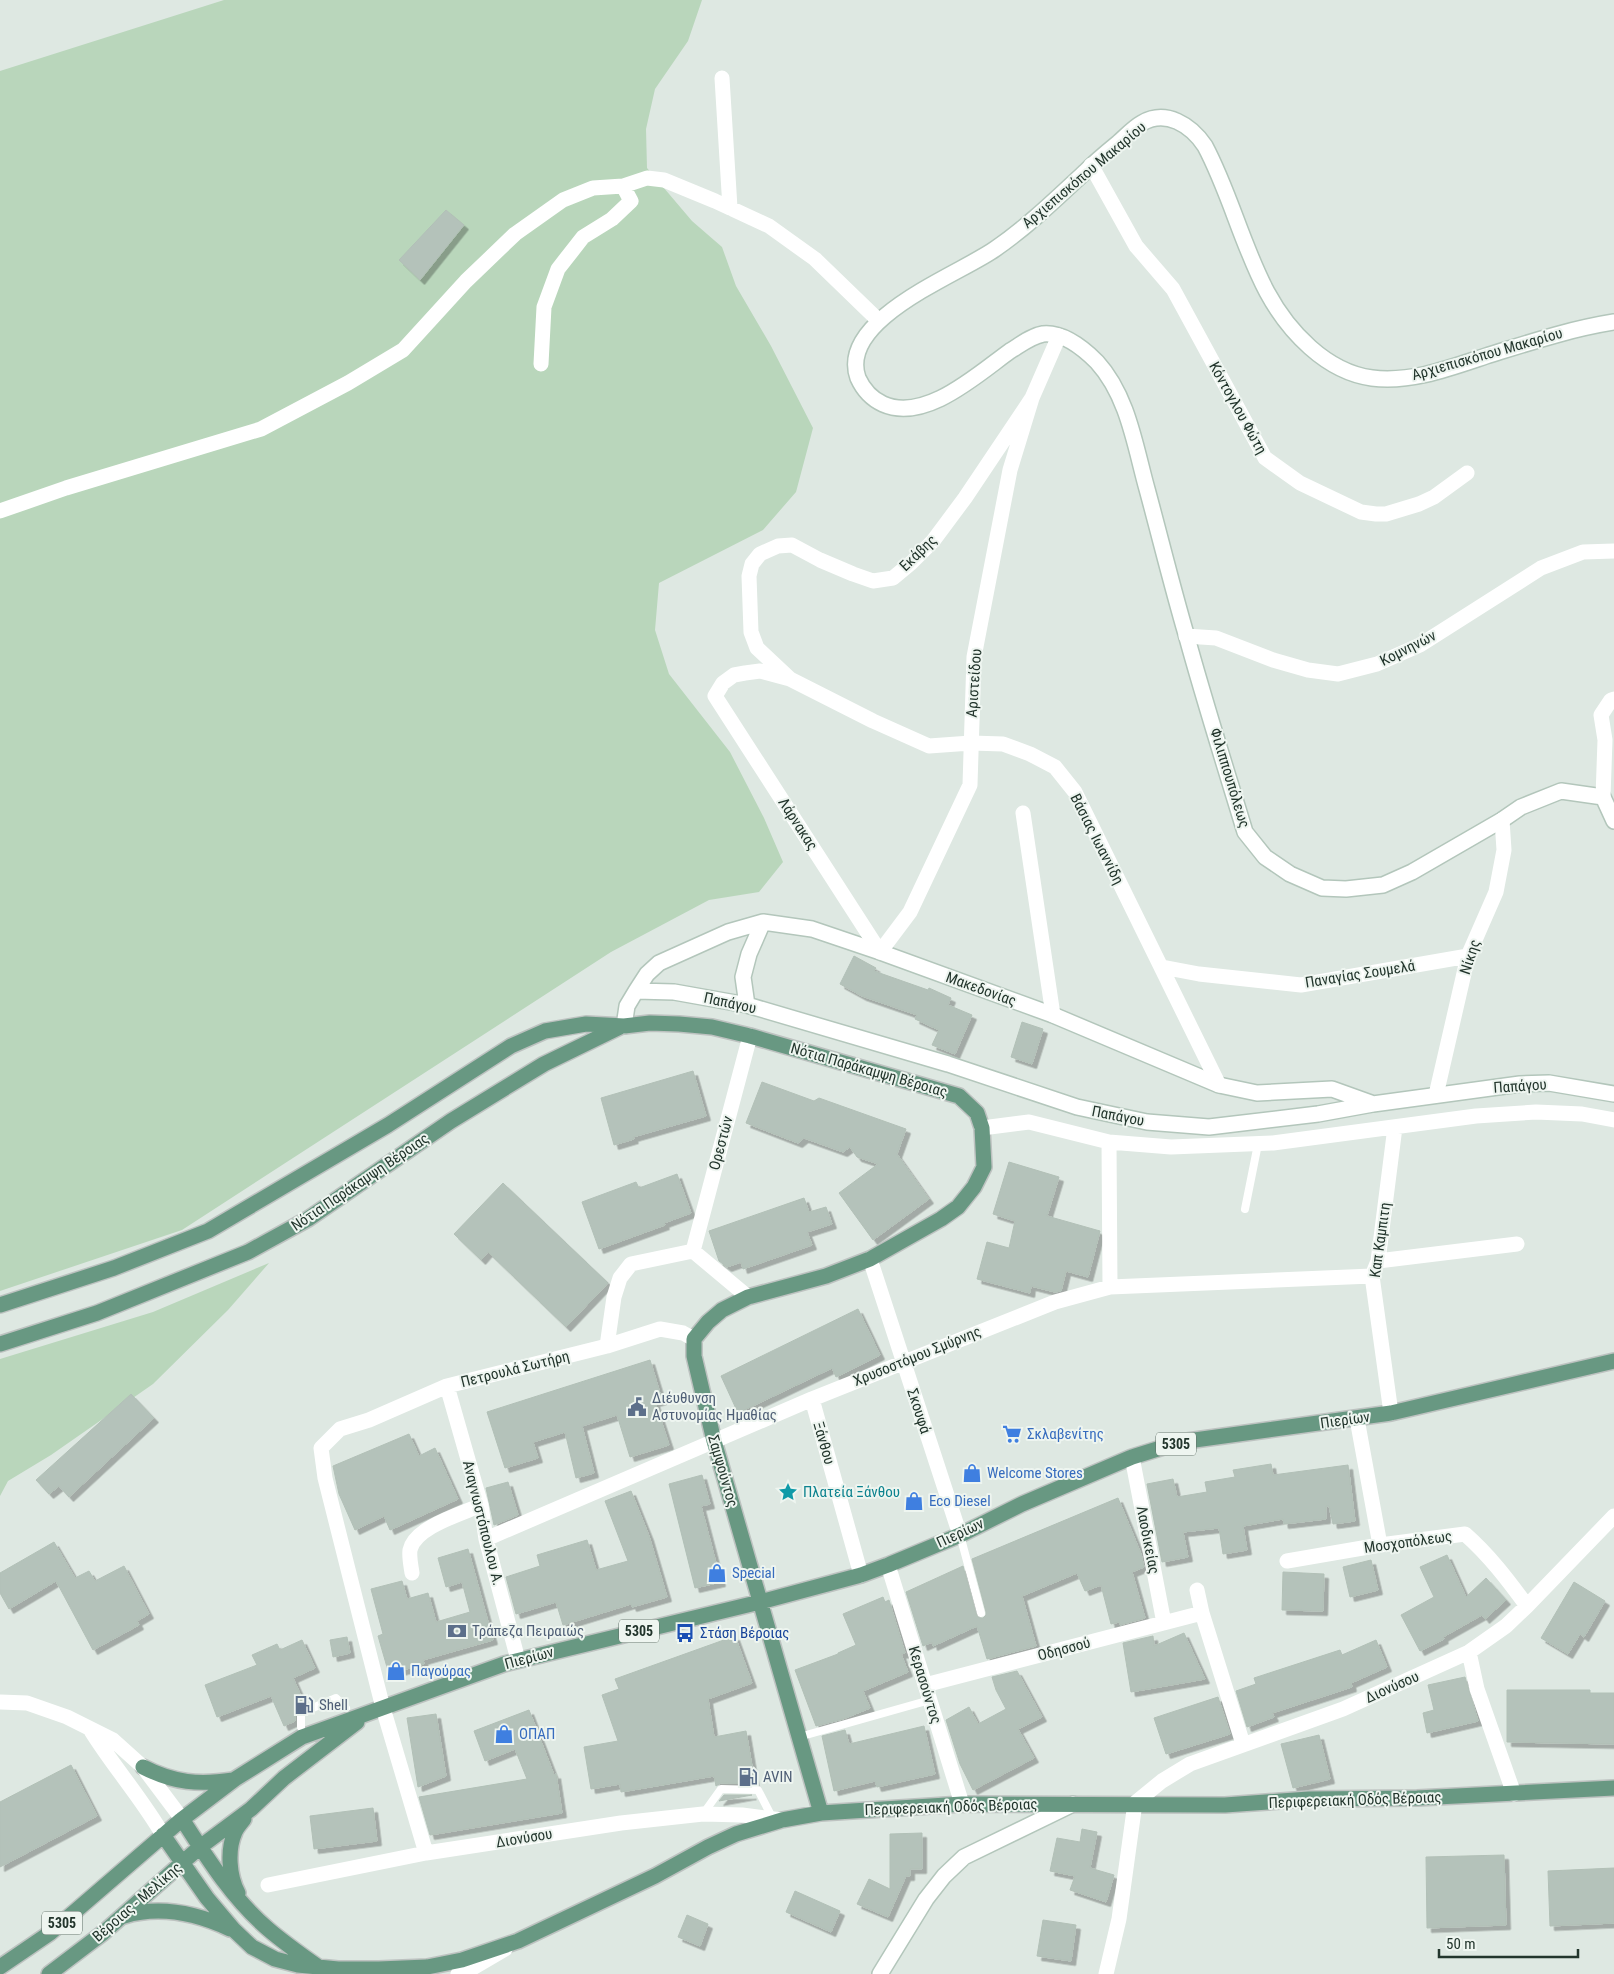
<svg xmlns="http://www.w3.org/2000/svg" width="1614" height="1974" viewBox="0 0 1614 1974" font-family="'Roboto Condensed',sans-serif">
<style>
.green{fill:#b9d6bb}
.building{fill:#b4c2ba;stroke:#b2c0b7;filter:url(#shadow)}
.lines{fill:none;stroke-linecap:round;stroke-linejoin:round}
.secondary-casing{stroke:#b3c6bb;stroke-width:18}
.primary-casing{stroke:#bdc2c0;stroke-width:18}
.lane{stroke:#fff;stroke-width:8}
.street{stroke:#fff;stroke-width:15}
.secondary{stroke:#fff;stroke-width:15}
.primary{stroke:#689882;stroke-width:15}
.labels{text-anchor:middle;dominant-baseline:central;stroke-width:4;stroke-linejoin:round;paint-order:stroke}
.shield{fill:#eef5f0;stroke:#5f6f67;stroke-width:1}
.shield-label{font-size:14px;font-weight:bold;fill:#22352c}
.street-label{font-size:15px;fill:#22352c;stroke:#eef5f0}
.service-label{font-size:15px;fill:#4e5e75;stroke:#eef5f0;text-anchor:start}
.shop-label{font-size:15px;fill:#366cbe;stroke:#eef5f0;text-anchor:start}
.culture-label{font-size:15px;fill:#0d838f;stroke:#eef5f0;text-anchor:start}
.transit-label{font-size:15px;fill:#164399;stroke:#eef5f0;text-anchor:start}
</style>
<defs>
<filter id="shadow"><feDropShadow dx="4.5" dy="4.5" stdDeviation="0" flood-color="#0004"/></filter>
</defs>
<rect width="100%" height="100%" fill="#dee8e2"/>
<path class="green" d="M224,0H702L688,41L655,89L646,129L647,168L692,221L722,247L736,286L771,346L813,428L796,492L763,530L659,583L655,630L669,674L730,752L764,818L783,862L759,892L709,900L611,952L182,1230L0,1291V71Z
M269,1263L228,1310L153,1384L51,1455L8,1481L0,1496V1359L153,1312Z"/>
<path class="building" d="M446,210L464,225L420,280L399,260Z
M854,956L876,968L874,971L928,990L929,988L951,998L948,1005L972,1015L955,1054L932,1045L939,1030L915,1019L917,1015L862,996L840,984Z
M1022,1022L1043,1029L1032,1064L1011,1057Z
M693,1071L706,1116L633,1137L634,1139L614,1145L601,1098Z
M762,1082L814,1101L819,1098L906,1129L897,1154L929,1199L873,1240L839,1193L878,1164L857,1157L850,1147L843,1152L804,1138L798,1143L746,1123Z
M1009,1162L1059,1177L1047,1216L1100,1231L1088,1277L1066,1271L1061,1291L1055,1292L1031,1286L1030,1293L977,1279L987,1242L1009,1248L1015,1221L993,1214Z
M677,1174L691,1213L664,1223L665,1225L599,1249L582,1202L636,1182L639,1188Z
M503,1183L608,1283L566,1327L488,1252L481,1260L454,1234Z
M804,1198L809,1212L826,1207L832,1224L807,1232L812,1245L743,1269L741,1262L727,1267L719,1261L709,1231Z
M858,1309L880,1355L836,1377L832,1368L738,1413L721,1376Z
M650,1360L662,1400L655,1402L669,1445L630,1457L617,1415L582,1426L594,1473L576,1478L565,1432L533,1442L538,1458L505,1468L487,1412Z
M131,1394L154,1418L69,1497L59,1486L49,1494L36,1480Z
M409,1434L419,1456L435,1448L458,1499L390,1530L384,1516L355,1530L339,1494L333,1466Z
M1271,1464L1273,1475L1348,1465L1355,1521L1333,1524L1329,1506H1326V1519L1284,1524L1283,1519L1243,1526L1247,1550L1223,1554L1219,1528L1183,1532L1188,1557L1162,1562L1147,1484L1173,1479L1177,1497L1207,1492L1205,1482L1235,1477L1233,1470Z
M702,1475L710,1504L701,1506L721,1582L695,1588L669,1484Z
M508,1482L518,1515L494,1525L486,1488Z
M631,1491L649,1536L667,1597L632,1607L631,1604L563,1625L556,1602L516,1614L506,1577L540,1566L537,1555L587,1540L596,1570L628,1561L605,1501Z
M1118,1498L1141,1554L1144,1567L1132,1572L1145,1618L1120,1625L1119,1622L1111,1624L1101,1585L1085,1591L1077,1573L1022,1596L1036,1646L987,1659L977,1626L933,1646L932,1642L923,1646L906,1592L963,1566L976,1614L979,1618H983L986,1615V1612L972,1559Z
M54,1542L75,1578L89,1571L95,1581L124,1566L149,1614L137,1621L139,1625L93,1650L56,1581L9,1609L0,1593V1573Z
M468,1549L493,1640L423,1660L424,1664L389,1674L378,1636L383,1634L371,1589L402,1581L407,1599L428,1593L436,1622L470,1612L462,1582L446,1587L438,1558Z
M1447,1555L1466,1597L1486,1578L1506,1600L1485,1619L1482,1615L1443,1637L1444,1639L1420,1651L1401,1615L1434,1597L1420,1567Z
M1371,1560L1378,1590L1350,1597L1343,1567Z
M1283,1572L1324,1574L1323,1611L1282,1610Z
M1574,1582L1605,1601L1584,1637L1580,1634L1568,1654L1541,1638Z
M883,1597L885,1602L889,1600L905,1653L901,1654L908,1672L863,1691L870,1708L843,1719L816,1726L795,1670L838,1654V1653L856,1645L843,1614Z
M1184,1633L1205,1679L1131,1692L1123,1643L1153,1636L1154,1646Z
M735,1636L752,1683L708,1699L714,1737L746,1731L755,1784L721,1783L716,1786L714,1776L621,1792L620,1784L591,1789L584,1747L618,1741L602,1695L619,1689L615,1679Z
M347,1637L350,1653L333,1657L330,1640Z
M302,1640L315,1668L293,1678L305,1705L296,1710L295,1721L284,1726L271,1696L217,1717L205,1685L257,1665L252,1655L277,1644L280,1650Z
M1376,1640L1387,1667L1351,1683L1352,1687L1272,1713L1274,1717L1247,1727L1236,1691L1256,1684L1254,1678L1340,1650L1342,1655Z
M1017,1671L1042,1717L1018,1729L1034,1758L973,1790L960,1764L946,1720L969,1707L978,1724L1006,1709L996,1690L992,1677Z
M1465,1677L1478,1721L1427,1733L1423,1713L1434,1710L1428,1685Z
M1507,1690H1590V1693H1614V1744L1507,1742Z
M1218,1697L1230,1734L1166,1754L1154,1718Z
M529,1710L554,1775L556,1774L562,1813L430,1835L419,1797L527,1779L515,1749L485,1761L474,1731Z
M436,1714L446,1776L418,1787L407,1718Z
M924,1726L935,1774L877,1787L875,1781L834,1791L822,1736L845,1730L849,1744Z
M1319,1735L1330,1779L1293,1788L1281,1744Z
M71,1765L97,1816L0,1867V1802Z
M724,1795H752L719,1801Z
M373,1808L377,1841L314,1849L310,1816Z
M1082,1829L1097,1832L1090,1868L1114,1875L1106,1902L1070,1890L1075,1876L1050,1871L1057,1838L1080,1842Z
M922,1833V1869H910V1876H906L888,1917L857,1904L869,1879L890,1889V1834Z
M1504,1855L1506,1925L1427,1928L1426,1857Z
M1614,1868V1923L1550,1926L1548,1871Z
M795,1891L840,1911L831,1932L786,1912Z
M687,1915L708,1924L700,1946L678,1937Z
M1043,1920L1076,1925L1071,1961L1037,1956Z"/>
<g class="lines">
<g class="secondary-casing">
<path id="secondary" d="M1614,322C1570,329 1528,343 1486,356C1450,368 1410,383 1372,378C1326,372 1288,331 1267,292C1242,245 1230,193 1205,146C1191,125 1166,109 1142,123C1133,128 1125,137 1118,143C1107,152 1095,162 1085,172C1056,199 1027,227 995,249C960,274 837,319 858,378C863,389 872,399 883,404C925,423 978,374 1010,351C1020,345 1031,336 1043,334C1063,332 1084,349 1097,362C1128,396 1135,446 1147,489C1160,537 1172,586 1186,634C1204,700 1225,766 1245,832L1265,857L1290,874L1322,888L1346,889L1383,885L1412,872L1502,820L1521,807L1561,791L1603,797L1614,821
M636,991L674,992L747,1005L948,1064L1077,1107L1147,1122L1209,1127L1318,1114L1373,1104L1520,1084L1549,1083L1614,1094
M747,1005L743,977L749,954L763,922
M624,1026L627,1006L636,991L647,974L659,963L728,932L763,922L812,929L880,952L1053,1015L1219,1085L1257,1093L1332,1089L1371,1103
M880,1974L926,1899L944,1876L964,1857L1073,1804"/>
</g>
<g class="primary-casing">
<path id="primary" d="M0,1305L114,1268L208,1231L388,1125L511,1046L545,1031L586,1024L624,1026L650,1023L679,1024L712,1027L750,1036L959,1096L977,1113L982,1128L984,1167L974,1187L958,1207L941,1219L870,1259L826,1276L748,1297L722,1310L708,1322L694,1339V1356L714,1441L821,1813
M0,1344L97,1313L248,1252L308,1219L451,1121L544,1064L622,1026
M143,1767C174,1783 199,1785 233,1780
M182,1819C207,1858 232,1898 268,1929C283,1942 300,1954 317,1966
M163,1835L207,1898L234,1930L252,1947L275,1959L298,1965L338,1969H379L427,1967L462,1960L518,1941L655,1876L708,1847L736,1834L782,1820L821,1813L962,1804L1225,1805L1309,1799L1417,1798L1614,1788
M238,1893C229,1876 227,1850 235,1832C237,1827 241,1823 244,1819
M124,1916C161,1905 196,1913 230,1929
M0,1967L50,1933L181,1820L235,1779L302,1737L504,1664L760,1602L861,1575L888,1565L960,1535L1022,1504L1132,1457L1180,1442L1391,1413L1614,1361
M49,1974L103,1933L200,1847L251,1809L284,1778L357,1722"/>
</g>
<path class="lane" d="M1245,1209L1258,1144
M960,1535L981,1613
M301,1727V1713L336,1698L346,1708
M799,1737L930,1700
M703,1814L721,1789L758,1790L773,1819"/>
<path class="street" d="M722,78L730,208
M1091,165L1136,246L1173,289L1265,458L1300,483L1361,512L1376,514H1386L1419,504L1434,497L1467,473
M623,186L647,178L664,180L715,201L769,226L815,259L878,320
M1032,398L1010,470L974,657L970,785L910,912L880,952L715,696L723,683L734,675L745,673L760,671L790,679L873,721L929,746L971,743L1003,744L1030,754L1055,767L1075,792L1219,1085
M0,511L66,488L261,429L348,383L403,350L466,281L515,234L563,200L593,188L623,186L631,201L612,219L583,237L558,269L544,307L541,364
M1186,636L1216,638L1273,660L1308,670L1338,674L1377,664L1420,645L1541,568L1583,552L1614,551
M789,678L757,648L751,632L749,576L752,564L760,554L778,546L792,545L820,560L853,574L873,581L893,578L911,563L933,541L965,498L1032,398L1059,336
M1603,797L1605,740L1601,715L1611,700L1614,699
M1023,813L1053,1015
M1162,967L1199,974L1301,985L1468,956
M1436,1095L1468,956L1496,892L1504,850L1502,820
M982,1128L1029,1122L1109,1142L1171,1147L1273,1143L1476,1116L1536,1112L1582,1114L1614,1120
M1109,1142L1110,1287
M693,1251L750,1036
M693,1251L748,1297
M870,1259L960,1535
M1378,1261L1517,1244
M607,1346L614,1297L620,1278L631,1264L693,1251
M447,1386L481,1505L486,1539L518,1660
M812,1399L861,1575
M1391,1413L1372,1276L1378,1261L1395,1127
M1357,1419L1380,1545
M1132,1457L1164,1623
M486,1539L812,1399L1055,1302L1110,1287L1372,1276
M1287,1561L1380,1545L1465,1534C1489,1555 1508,1580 1527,1606
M888,1565L962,1804
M412,1573C411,1566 409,1557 410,1550C415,1527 461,1514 481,1505
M1197,1590L1202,1613L1243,1744
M1469,1652L1477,1689L1514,1794
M925,1685L1202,1613
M0,1702L27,1703L67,1717L113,1740L143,1767L182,1819
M90,1729C112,1765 141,1797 163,1835
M426,1853L383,1708L325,1478L321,1448L340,1429L369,1420L447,1386L607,1346L660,1329L683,1333L694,1339
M268,1885L426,1853L621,1823L703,1814L742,1815L782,1820
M458,1974L471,1969L505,1949
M1106,1974L1119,1919L1135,1803L1162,1781L1190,1764L1343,1709L1469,1652L1506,1626L1527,1606L1614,1516"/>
<use href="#secondary" class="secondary"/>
<use href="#primary" class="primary"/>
</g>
<defs>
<g id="civic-bare" transform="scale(1.5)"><path d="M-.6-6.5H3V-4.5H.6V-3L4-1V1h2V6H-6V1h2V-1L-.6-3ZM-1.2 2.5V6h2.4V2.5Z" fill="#5c6f8a" stroke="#eef5f0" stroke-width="2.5" paint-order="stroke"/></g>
<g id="supermarket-bare" transform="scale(1.5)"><path d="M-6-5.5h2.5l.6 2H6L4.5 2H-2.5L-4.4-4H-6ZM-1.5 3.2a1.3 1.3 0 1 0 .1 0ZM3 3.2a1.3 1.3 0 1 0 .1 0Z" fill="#3f7fe0" stroke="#eef5f0" stroke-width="2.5" paint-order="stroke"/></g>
<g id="shop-bare" transform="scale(1.5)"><path d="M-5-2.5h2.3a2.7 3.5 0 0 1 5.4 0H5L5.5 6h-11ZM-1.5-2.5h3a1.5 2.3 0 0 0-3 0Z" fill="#3f7fe0" stroke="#eef5f0" stroke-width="2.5" paint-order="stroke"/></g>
<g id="sight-bare" transform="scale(1.5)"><path d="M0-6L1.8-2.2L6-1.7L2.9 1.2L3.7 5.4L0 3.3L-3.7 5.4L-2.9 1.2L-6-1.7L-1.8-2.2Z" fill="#0f9aa8" stroke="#eef5f0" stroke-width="2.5" paint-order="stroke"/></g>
<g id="bank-bare" transform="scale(1.5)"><path d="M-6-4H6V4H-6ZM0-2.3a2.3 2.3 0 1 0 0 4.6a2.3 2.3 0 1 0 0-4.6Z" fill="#5c6f8a" stroke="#eef5f0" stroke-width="2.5" paint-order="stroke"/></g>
<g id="bus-bare" transform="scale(1.5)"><path d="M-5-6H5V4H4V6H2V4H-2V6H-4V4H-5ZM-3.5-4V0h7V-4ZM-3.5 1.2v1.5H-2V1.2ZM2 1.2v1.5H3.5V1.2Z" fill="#1a4fb4" stroke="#eef5f0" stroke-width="2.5" paint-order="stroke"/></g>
<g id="fuel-bare" transform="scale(1.5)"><path d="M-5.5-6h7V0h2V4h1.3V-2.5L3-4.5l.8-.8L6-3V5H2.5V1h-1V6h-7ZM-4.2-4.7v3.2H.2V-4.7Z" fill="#5c6f8a" stroke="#eef5f0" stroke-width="2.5" paint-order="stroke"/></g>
</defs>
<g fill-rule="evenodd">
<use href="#civic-bare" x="637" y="1407"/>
<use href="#supermarket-bare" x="1012" y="1434"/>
<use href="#shop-bare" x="972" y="1473"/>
<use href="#sight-bare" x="788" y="1492"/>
<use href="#shop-bare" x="914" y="1501"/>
<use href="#shop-bare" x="717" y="1573"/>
<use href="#bank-bare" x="457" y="1631"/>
<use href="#bus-bare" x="685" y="1633"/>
<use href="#shop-bare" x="396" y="1671"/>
<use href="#fuel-bare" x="304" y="1705"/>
<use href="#shop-bare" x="504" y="1734"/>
<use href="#fuel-bare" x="748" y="1777"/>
</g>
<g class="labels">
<g class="shield">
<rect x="1156" y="1432.5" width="40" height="23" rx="4"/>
<rect x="619" y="1619.5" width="40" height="23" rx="4"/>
<rect x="42" y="1911.5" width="40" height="23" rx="4"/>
</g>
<g class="shield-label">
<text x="1176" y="1444">5305</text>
<text x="639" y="1631">5305</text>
<text x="62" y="1923">5305</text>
</g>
<g class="street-label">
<text transform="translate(1084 175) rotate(-40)">Αρχιεπισκόπου Μακαρίου</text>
<text transform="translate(1487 354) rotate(-16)">Αρχιεπισκόπου Μακαρίου</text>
<text transform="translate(1238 408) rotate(61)">Κόντογλου Φώτη</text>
<text transform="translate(918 553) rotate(-44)">Εκάβης</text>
<text transform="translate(1408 648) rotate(-27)">Κομνηνών</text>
<text transform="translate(974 683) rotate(-86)">Αριστείδου</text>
<text transform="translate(1230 778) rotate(73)">Φιλιππουπόλεως</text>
<text transform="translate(798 824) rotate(57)">Λάρνακας</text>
<text transform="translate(1097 839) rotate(63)">Βάσιας Ιωαννίδη</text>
<text transform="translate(1470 957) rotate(-72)">Νίκης</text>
<text transform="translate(1360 974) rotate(-9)">Παναγίας Σουμελά</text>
<text transform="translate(981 989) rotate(20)">Μακεδονίας</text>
<text transform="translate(730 1003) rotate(12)">Παπάγου</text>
<text transform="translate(869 1070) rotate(16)">Νότια Παράκαμψη Βέροιας</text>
<text transform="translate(1520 1086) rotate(-4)">Παπάγου</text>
<text transform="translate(1118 1116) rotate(11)">Παπάγου</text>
<text transform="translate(721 1143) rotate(-75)">Ορεστών</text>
<text transform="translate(360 1182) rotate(-34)">Νότια Παράκαμψη Βέροιας</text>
<text transform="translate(1380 1240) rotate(-82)">Καπ Καμπιτη</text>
<text transform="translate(917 1356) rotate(-22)">Χρυσοστόμου Σμύρνης</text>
<text transform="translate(515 1369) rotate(-14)">Πετρουλά Σωτήρη</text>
<text transform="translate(919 1411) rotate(72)">Σκουφά</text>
<text transform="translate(1345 1420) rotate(-8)">Πιερίων</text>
<text transform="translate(824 1443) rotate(74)">Ξάνθου</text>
<text transform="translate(723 1471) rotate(74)">Σαμψούντος</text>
<text transform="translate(483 1523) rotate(76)">Αναγνωστόπουλου Α.</text>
<text transform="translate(960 1533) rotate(-25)">Πιερίων</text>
<text transform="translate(1148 1540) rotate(79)">Λαοδικείας</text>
<text transform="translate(1408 1542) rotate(-8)">Μοσχοπόλεως</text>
<text transform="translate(1064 1649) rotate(-15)">Οδησσού</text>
<text transform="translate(529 1658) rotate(-15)">Πιερίων</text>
<text transform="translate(925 1685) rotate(73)">Κερασούντος</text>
<text transform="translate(1392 1687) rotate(-24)">Διονύσου</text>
<text transform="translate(1355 1800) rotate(-2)">Περιφερειακή Οδός Βέροιας</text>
<text transform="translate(951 1807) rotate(-2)">Περιφερειακή Οδός Βέροιας</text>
<text transform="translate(524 1838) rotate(-9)">Διονύσου</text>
<text transform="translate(137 1902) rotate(-41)">Βέροιας - Μελίκης</text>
</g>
<g class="service-label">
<text x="652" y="1398">Διέυθυνση<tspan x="652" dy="17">Αστυνομίας Ημαθίας</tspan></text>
<text x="472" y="1631">Τράπεζα Πειραιώς</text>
<text x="319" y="1705">Shell</text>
<text x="763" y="1777">AVIN</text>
</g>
<g class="shop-label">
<text x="1027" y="1434">Σκλαβενίτης</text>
<text x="987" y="1473">Welcome Stores</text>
<text x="929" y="1501">Eco Diesel</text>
<text x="732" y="1573">Special</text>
<text x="411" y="1671">Παγούρας</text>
<text x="519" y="1734">ΟΠΑΠ</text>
</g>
<g class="culture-label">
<text x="803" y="1492">Πλατεία Ξάνθου</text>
</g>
<g class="transit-label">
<text x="700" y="1633">Στάση Βέροιας</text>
</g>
</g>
<path d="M1439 1949v8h139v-8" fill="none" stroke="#22352c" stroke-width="2.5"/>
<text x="1446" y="1949" font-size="15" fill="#22352c" stroke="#eef5f0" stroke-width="4" paint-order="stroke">50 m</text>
</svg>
